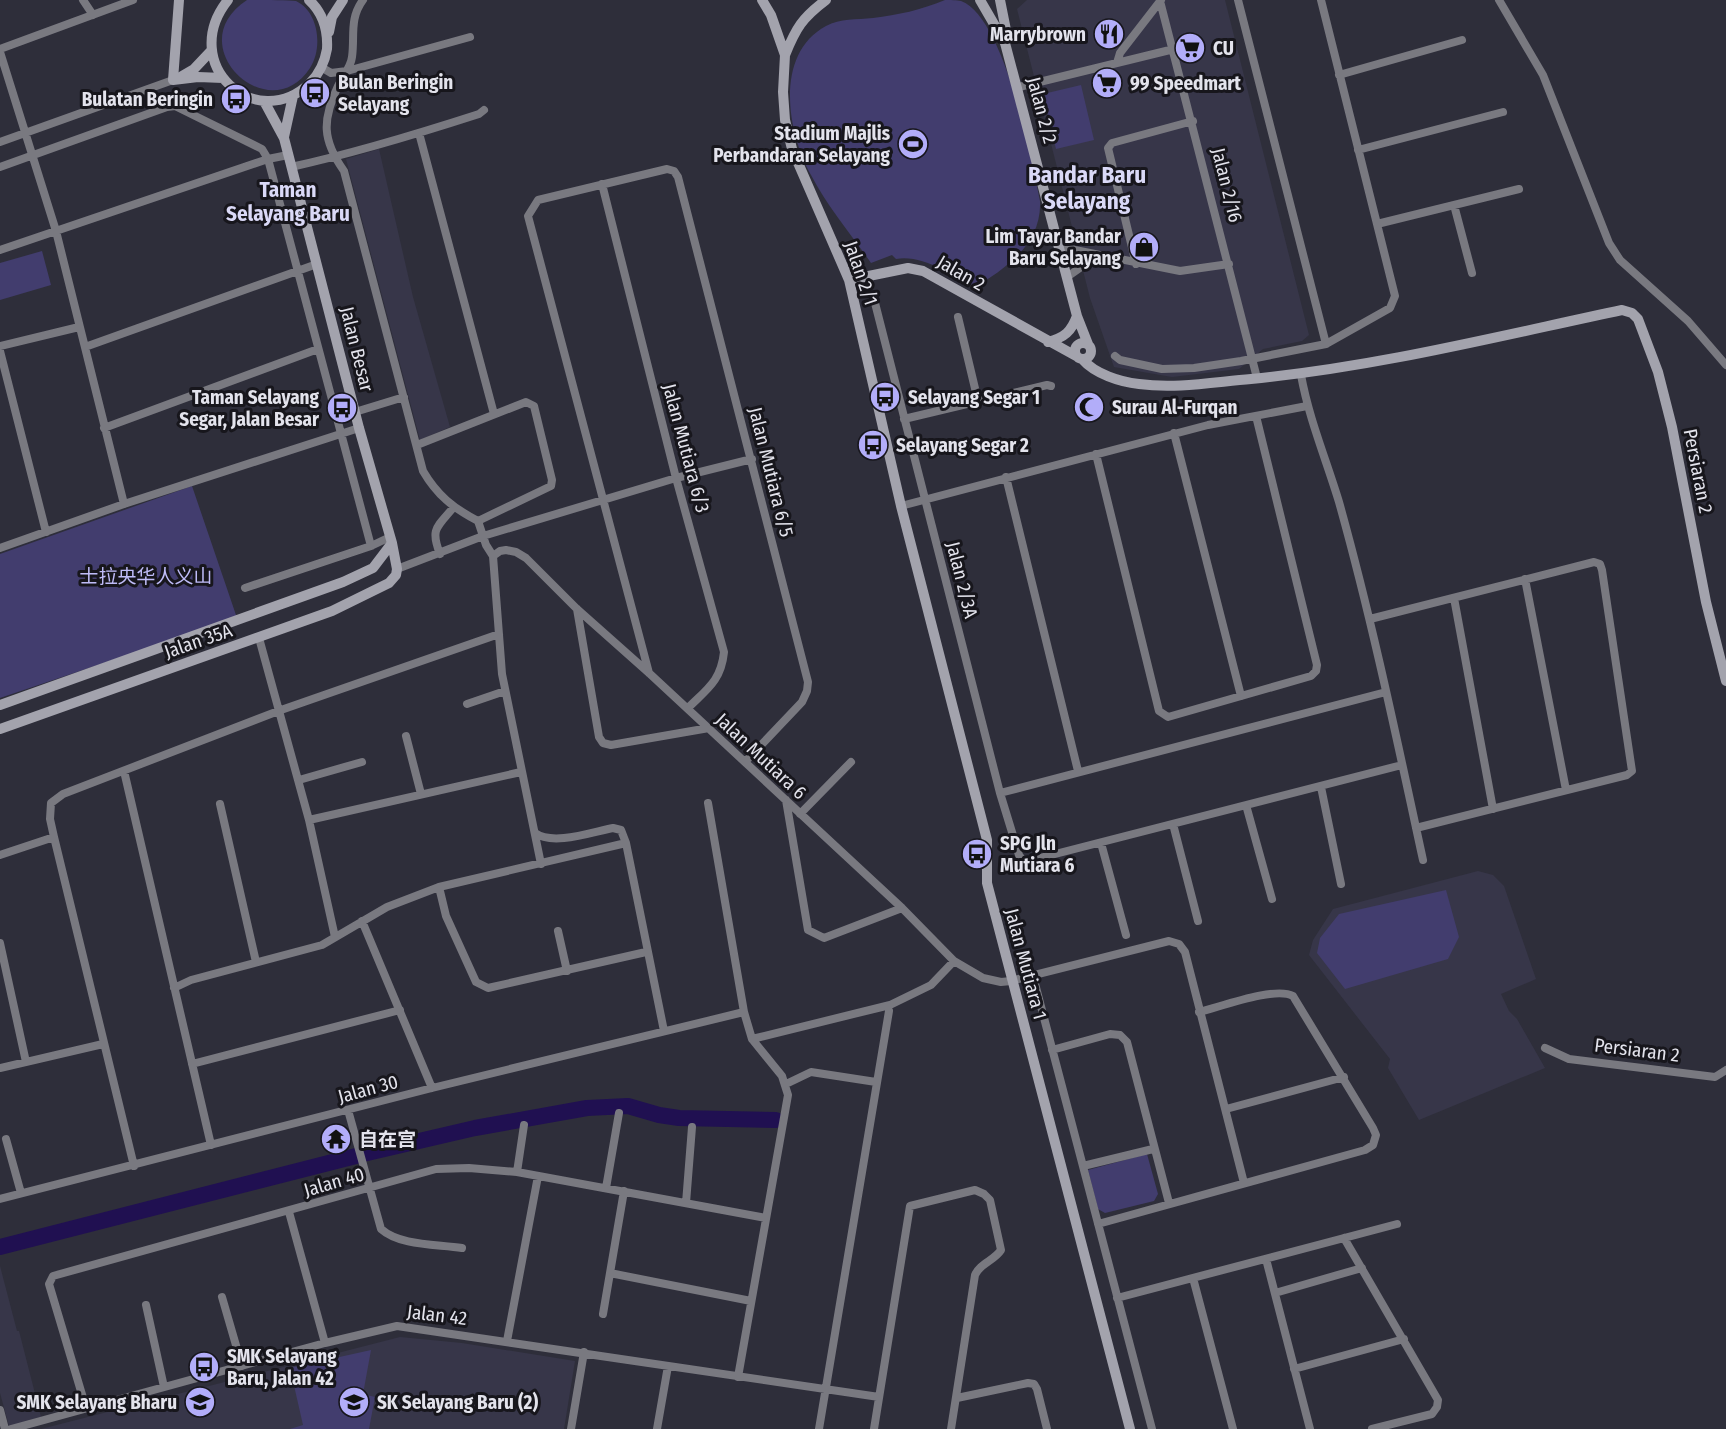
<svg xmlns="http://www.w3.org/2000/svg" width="1726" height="1429" viewBox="0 0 1726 1429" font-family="'Fira Sans Condensed','Noto Sans SC',sans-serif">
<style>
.built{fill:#373649}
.green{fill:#423d6e}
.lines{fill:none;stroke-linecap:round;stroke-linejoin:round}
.river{stroke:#201051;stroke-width:16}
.street{stroke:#797980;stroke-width:8}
.secondary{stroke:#a3a3ad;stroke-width:10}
.labels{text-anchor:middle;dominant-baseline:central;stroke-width:6;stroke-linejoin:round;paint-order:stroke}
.poi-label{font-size:19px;font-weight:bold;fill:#e3e3ec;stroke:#17161c;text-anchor:start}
.street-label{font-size:19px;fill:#e3e3ec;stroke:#17161c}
.park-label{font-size:19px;fill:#bfbcf8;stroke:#17161c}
.neighbourhood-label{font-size:21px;font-weight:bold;fill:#dad9f7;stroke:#17161c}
.quarter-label{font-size:23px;font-weight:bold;fill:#dad9f7;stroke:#17161c}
</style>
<rect width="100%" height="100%" fill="#2e2e3a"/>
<path class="built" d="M1027,0H1225L1309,335L1302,341L1263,349L1239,369L1172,377L1114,367L1090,298L1017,9Z
M379,149L413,297L450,427L420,440L346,159Z
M1478,871L1493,875L1504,886L1536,979L1501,994L1509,1011L1517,1019L1545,1068L1419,1120L1388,1068L1390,1059L1309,955L1313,940L1333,909Z
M0,1266L17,1331H19L41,1417L9,1426L0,1393Z
M400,1337L462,1343L575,1361L564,1429H41Z"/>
<path class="green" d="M247,0C258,0 287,0 296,1C319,12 323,48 310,68C269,131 178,45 247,0Z
M945,0C950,0 957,0 961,1C1004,17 1032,158 1040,201C1042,243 1007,268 975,287C952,275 922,254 896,259L892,255L871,263C851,234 827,206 811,175C787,132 774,54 826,26C840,18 857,20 873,18C898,15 921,10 945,0Z
M1081,85L1094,140L1056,149L1043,94Z
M42,251L51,285L0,300V263Z
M192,486L237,618L0,698V554Z
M1446,890L1459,937L1448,959L1345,989L1317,953L1320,938L1339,914Z
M1147,1154L1158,1194L1154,1201L1105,1213L1098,1209L1088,1170Z
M371,1350L363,1394L375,1397L369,1429H290L303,1425L290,1368Z"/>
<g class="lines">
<path class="river" d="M363,1154L475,1128L587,1108L628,1106L659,1115L679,1118L776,1120
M0,1247L360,1155"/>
<path class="street" d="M83,0L93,15
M363,0C349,19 355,36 352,57C351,67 343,76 338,86C322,120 322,140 344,171L423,471C437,495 453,508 478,521L486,545L493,556L502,674L541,864
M1238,0L1326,344
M1499,0L1543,75L1609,243L1620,260L1688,321L1726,365
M1160,1L1257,378
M0,49L133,0
M0,52L56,231L124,504
M1117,63L1120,53L1161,0
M321,67L331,73L347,71L470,37
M1339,75L1462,40
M1019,87L1174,49
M419,133L494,414
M0,142L173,80
M1358,150L1503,112
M0,167L167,107L175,106L262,149L268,159L371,546
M291,167C355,153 417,134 479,114L484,110
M602,184L676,478L724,652C721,681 707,689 688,708
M1454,205L1472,273
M1377,224L1519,189
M1060,247L1180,271L1229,264
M0,250L268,159L288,155
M1136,264L1108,148L1112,143L1193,121
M1067,277L1084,265L1106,258
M875,303L1000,793L1019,855L1024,862L1402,765
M958,317L978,401
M0,346L79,327
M85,347L317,264
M0,351L46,532
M1115,356L1120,360L1162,369L1194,368L1241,361L1326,344L1390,308L1395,296L1321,0
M1301,375C1309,419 1326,459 1339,502C1372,620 1397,740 1423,860
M355,412L404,397
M904,419L1047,385L1051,386
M104,428L318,349
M1174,433L1241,696
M417,445L526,402L534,406L552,480L551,486L478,521
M1096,454L1159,711L1168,717L1311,676L1316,671L1317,665L1256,416
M1006,477L1078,771
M901,506L1208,425L1307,406
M0,548L124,504L359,428
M440,554C430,529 437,527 453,508
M493,556L500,551L506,550L516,552L526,558L577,609L649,673L902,908L954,961L983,978L1001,982L1011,981L1169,941L1179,944L1185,952L1244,1183
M397,569L483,536L676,478L752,459
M1525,579L1566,790
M245,588L371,546L390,537
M1454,598L1493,809
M577,609L599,737L603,743L611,745L709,728
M1370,619L1594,562L1600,564L1602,570L1632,771L1627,775L1416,828
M259,638L309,820L335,937
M649,673L528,216L538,200L667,169L674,171L678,177L808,682L807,691L802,702L745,762
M467,704L505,691
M406,736L421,794
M124,771L211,1145
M299,780L362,762
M1321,787L1341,884
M1000,793L1386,692
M786,800L808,930L824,938L902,908
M708,803L744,1012L752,1039L782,1076L788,1095L738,1377
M220,804L256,962
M1246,805L1272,899
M800,814L851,762
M309,820L521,772
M1173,824L1198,921
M535,833C553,846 592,832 613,828L621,830L626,843L664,1031
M1101,843L1126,935
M0,855L54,837
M439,887L446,916L476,982L488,988L646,952
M362,921L432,1088
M558,931L567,971
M0,943L26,1062
M1033,976L1152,1429
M174,988L191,980L322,945L387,907L439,887L626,843
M752,1039L890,1005L931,985L954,961
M1545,1048L1569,1059L1715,1077L1726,1070
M1052,1050L1110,1034L1120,1035L1127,1042L1169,1203
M192,1064L400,1010
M0,1068L103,1044
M786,1084L811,1072L876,1082
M1226,1109L1344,1077
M348,1110L381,1229C400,1246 437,1244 462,1248
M6,1139L21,1193
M134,1166L54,837L50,819L51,803L63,794L281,710L499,634
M1083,1166L1153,1149
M517,1172L524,1125
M606,1188L619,1113
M0,1199L432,1088L744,1012
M686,1203L692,1127
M289,1212L325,1343
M1098,1224L1365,1150L1373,1145L1376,1135L1373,1128L1293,996C1275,986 1220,1007 1199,1012
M1344,1238L1438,1400L1437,1407L1432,1414L1372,1429
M1266,1259L1310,1429
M610,1273L751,1301
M1193,1278L1233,1429
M1275,1293L1362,1268
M222,1297L242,1366
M1117,1298L1397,1224
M146,1305L164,1387
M603,1314L624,1191
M507,1341L538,1176
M1294,1369L1404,1339
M957,1398L1028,1383L1034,1384L1037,1389L1047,1429
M86,1408L49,1284L53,1276L436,1169L469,1168L517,1172L766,1218
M0,1410L5,1429
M11,1429L325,1343L397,1326L879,1397
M571,1429L584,1352
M657,1429L668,1366
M819,1429L889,1011
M874,1429L910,1206L975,1190L984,1194L990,1200L1001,1250C994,1261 980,1263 975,1275L951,1429"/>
<path class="secondary" d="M228,0C177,64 256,135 310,83C319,74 325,61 327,49C328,31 323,13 309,0
M762,0L771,15L785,55L783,92L785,120L792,149L849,280L901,506L987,840V883L1130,1429
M980,0L1005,43L1077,316L1088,344
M1000,0L1006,30L1005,43
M329,32L332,17L343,0
M785,55C796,28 802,18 826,0
M182,76L194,69L211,51
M173,80L179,0
M173,80L198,77L223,78
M284,137L293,96
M849,280L908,268L923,271L1076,356
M1048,342C1065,337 1071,332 1077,316
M1075 351a8 8 0 1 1 16 0a8 8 0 1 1-16 0Z
M1082,359C1095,374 1120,382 1139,384C1176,389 1214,382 1251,379C1376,367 1499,336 1622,310L1632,313L1638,319L1658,372L1672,427L1706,602L1726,681
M0,705L343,582L373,568L392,543
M0,729L332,611L389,583L396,575L397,569L392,543L359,428L284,138L264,101"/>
</g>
<defs>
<g id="restaurant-disc" transform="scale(1.575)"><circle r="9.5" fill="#b2adf9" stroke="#17161c"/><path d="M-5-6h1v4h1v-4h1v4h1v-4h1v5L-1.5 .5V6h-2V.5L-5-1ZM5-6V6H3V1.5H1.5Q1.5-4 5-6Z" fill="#111"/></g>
<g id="supermarket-disc" transform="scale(1.575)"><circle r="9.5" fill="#b2adf9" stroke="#17161c"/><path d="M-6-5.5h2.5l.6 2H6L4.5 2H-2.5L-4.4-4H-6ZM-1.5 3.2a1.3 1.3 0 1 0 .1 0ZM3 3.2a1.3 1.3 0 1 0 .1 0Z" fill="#111"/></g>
<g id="bus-disc" transform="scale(1.575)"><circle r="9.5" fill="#b2adf9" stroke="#17161c"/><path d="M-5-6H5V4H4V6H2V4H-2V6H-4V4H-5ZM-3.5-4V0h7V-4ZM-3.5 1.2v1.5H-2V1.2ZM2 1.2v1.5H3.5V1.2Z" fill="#111"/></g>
<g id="stadium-disc" transform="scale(1.575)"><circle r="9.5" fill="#b2adf9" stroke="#17161c"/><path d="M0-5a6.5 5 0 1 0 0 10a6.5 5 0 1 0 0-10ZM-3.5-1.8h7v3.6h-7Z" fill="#111"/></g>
<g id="shop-disc" transform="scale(1.575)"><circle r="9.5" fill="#b2adf9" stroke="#17161c"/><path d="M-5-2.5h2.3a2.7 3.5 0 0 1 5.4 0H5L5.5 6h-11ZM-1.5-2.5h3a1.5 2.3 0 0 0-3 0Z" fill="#111"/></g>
<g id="mosque-disc" transform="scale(1.575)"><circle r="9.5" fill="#b2adf9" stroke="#17161c"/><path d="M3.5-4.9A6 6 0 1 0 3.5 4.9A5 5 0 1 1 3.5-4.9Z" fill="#111"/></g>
<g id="temple-disc" transform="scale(1.575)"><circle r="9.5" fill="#b2adf9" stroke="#17161c"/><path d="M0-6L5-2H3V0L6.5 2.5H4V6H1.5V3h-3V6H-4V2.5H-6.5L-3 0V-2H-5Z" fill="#111"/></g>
<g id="school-disc" transform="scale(1.575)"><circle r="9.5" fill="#b2adf9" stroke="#17161c"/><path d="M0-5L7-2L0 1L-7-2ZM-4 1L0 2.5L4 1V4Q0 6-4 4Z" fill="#111"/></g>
</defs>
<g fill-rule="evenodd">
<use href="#restaurant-disc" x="1109" y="34"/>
<use href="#supermarket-disc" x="1190" y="48"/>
<use href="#supermarket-disc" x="1107" y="83"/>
<use href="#bus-disc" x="315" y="93"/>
<use href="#bus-disc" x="236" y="99"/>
<use href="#stadium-disc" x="913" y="144"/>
<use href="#shop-disc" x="1144" y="247"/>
<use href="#bus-disc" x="885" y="397"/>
<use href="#mosque-disc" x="1089" y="407"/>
<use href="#bus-disc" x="342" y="408"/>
<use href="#bus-disc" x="873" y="445"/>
<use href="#bus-disc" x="977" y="854"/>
<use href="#temple-disc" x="336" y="1139"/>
<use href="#bus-disc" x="204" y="1367"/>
<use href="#school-disc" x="200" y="1402"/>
<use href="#school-disc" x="354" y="1402"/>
</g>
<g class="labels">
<g class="poi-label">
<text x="1086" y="34" text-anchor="end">Marrybrown</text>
<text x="1213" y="48">CU</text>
<text x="338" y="82">Bulan Beringin<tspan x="338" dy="22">Selayang</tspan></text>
<text x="1130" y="83">99 Speedmart</text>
<text x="213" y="99" text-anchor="end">Bulatan Beringin</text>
<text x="890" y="133" text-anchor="end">Stadium Majlis<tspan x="890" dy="22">Perbandaran Selayang</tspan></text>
<text x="1121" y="236" text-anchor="end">Lim Tayar Bandar<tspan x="1121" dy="22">Baru Selayang</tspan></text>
<text x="319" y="397" text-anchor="end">Taman Selayang<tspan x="319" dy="22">Segar, Jalan Besar</tspan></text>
<text x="908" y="397">Selayang Segar 1</text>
<text x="1112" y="407">Surau Al-Furqan</text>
<text x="896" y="445">Selayang Segar 2</text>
<text x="1000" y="843">SPG Jln<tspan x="1000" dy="22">Mutiara 6</tspan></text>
<text x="359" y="1139">自在宫</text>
<text x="227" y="1356">SMK Selayang<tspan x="227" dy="22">Baru, Jalan 42</tspan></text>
<text x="177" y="1402" text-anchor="end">SMK Selayang Bharu</text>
<text x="377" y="1402">SK Selayang Baru (2)</text>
</g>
<g class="street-label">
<text transform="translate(1042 110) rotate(75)">Jalan 2/2</text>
<text transform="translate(1227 185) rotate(76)">Jalan 2/16</text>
<text transform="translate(861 273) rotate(71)">Jalan 2/1</text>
<text transform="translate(961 273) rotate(30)">Jalan 2</text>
<text transform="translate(357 349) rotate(76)">Jalan Besar</text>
<text transform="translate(686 448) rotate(75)">Jalan Mutiara 6/3</text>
<text transform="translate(1698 471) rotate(79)">Persiaran 2</text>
<text transform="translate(771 472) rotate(76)">Jalan Mutiara 6/5</text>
<text transform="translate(962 580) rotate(76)">Jalan 2/3A</text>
<text transform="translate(198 641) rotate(-19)">Jalan 35A</text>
<text transform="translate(761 756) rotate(43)">Jalan Mutiara 6</text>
<text transform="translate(1026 964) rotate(75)">Jalan Mutiara 1</text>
<text transform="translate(1637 1050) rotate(7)">Persiaran 2</text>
<text transform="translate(368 1089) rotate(-15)">Jalan 30</text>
<text transform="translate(334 1182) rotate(-16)">Jalan 40</text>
<text transform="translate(437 1315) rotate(7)">Jalan 42</text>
</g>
<g class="park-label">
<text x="146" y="576">士拉央华人义山</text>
</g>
<g class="neighbourhood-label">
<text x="288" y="190">Taman<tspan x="288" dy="24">Selayang Baru</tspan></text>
</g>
<g class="quarter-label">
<text x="1087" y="175">Bandar Baru<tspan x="1087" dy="26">Selayang</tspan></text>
</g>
</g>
</svg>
